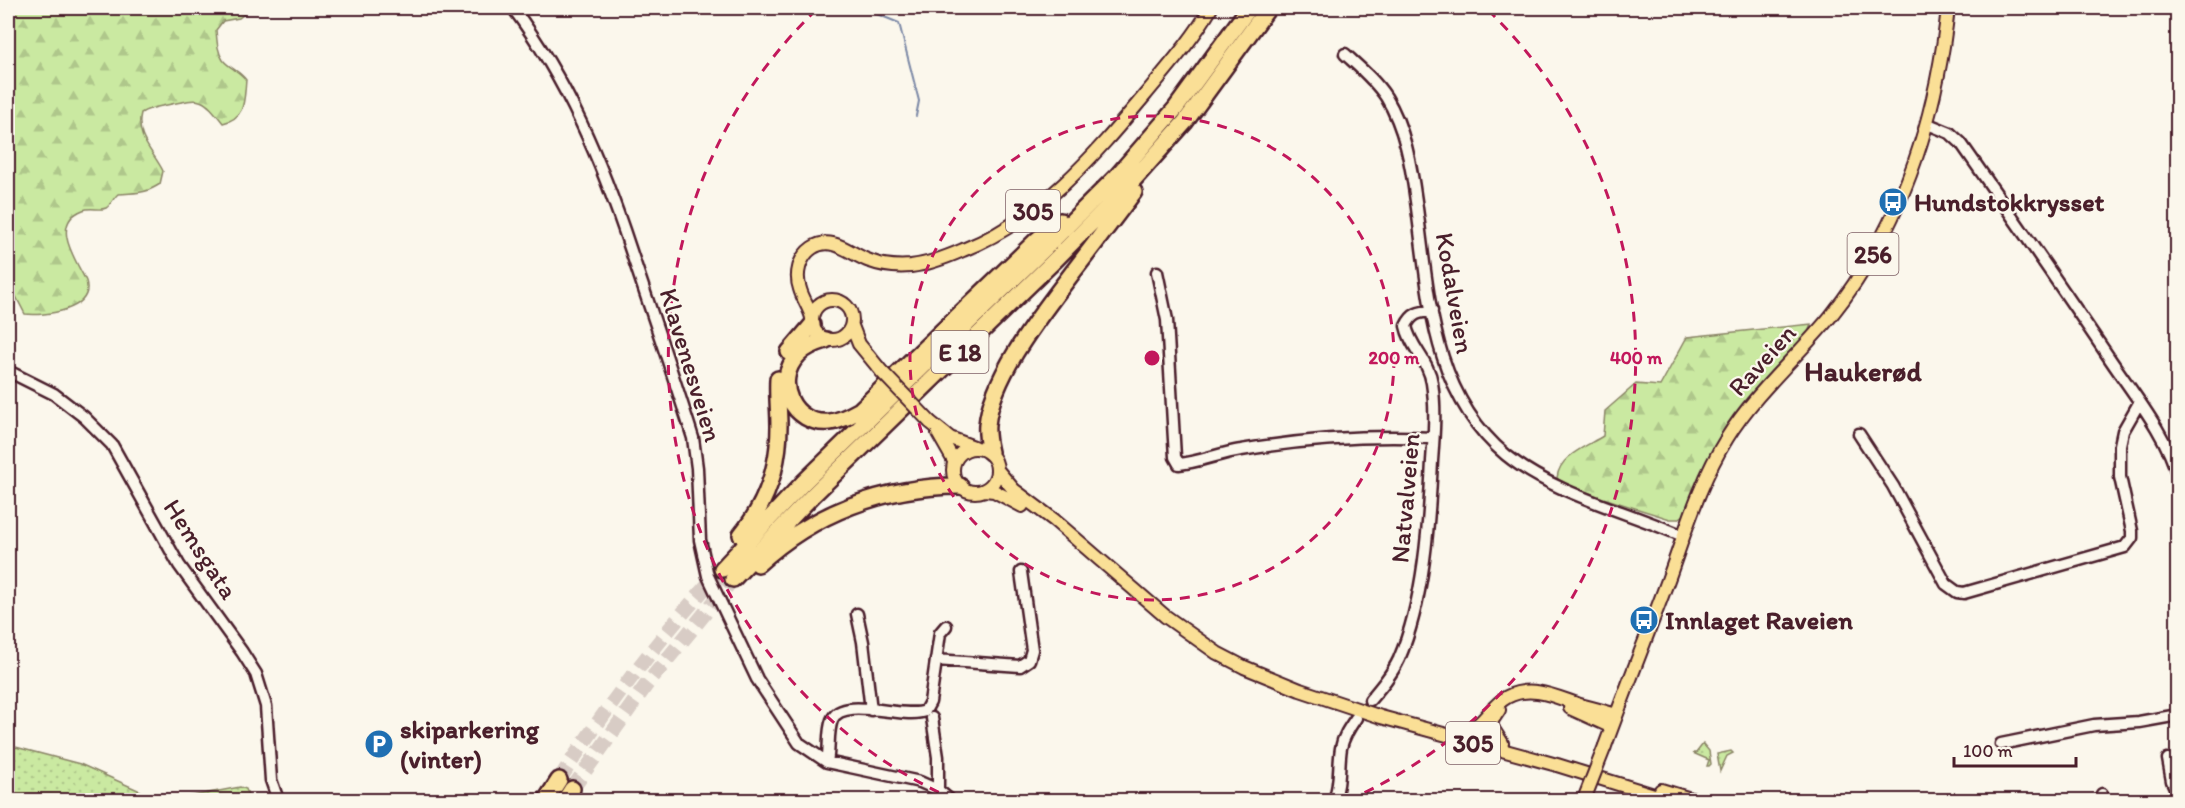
<svg xmlns="http://www.w3.org/2000/svg" width="2185" height="808" viewBox="0 0 2185 808" font-family="Itim,sans-serif">
<style>
.grass{fill:url(#grass-dots);stroke:#8a8466;stroke-width:1.5}
.forest{fill:url(#forest-firs);stroke:#8a8466;stroke-width:1.5}
.lines{fill:none;stroke-linecap:round;stroke-linejoin:round}
.stream{stroke:#7a87a5;stroke-width:2}
.highway-tunnel{stroke:#d8ccc5;stroke-width:15;stroke-dasharray:15 8;stroke-linecap:butt}
.minor-casing{stroke:#4a1f2b;stroke-width:15}
.major-casing{stroke:#4a1f2b;stroke-width:16}
.highway-casing{stroke:#4a1f2b;stroke-width:20}
.minor{stroke:#fbf7ec;stroke-width:10}
.major{stroke:#fadf96;stroke-width:12}
.highway{stroke:#fadf96;stroke-width:15}
.major-bridge-casing{stroke:#4a1f2b;stroke-width:16;stroke-linecap:butt}
.major-bridge{stroke:#fadf96;stroke-width:12}
.ring{fill:none;stroke:#c2185b;stroke-width:3;stroke-dasharray:10 8}
.labels{text-anchor:middle;dominant-baseline:central;stroke-width:4.5;stroke-linejoin:round;paint-order:stroke}
.shield{fill:#fbf7ec;stroke:#7f6065;stroke-width:1.5}
.shield-label{font-size:24px;font-weight:bold;fill:#4a1f2b}
.poi-label{font-size:26px;font-weight:bold;fill:#4a1f2b;stroke:#fbf7ec;text-anchor:start}
.street-label{font-size:26px;fill:#4a1f2b;stroke:#fbf7ec}
.quarter-label{font-size:28px;font-weight:bold;fill:#4a1f2b;stroke:#fbf7ec}
.centre{fill:#c2185b;stroke:#fbf7ec;stroke-width:3}
.ring-label{font-size:18px;text-anchor:middle;font-weight:bold;fill:#c2185b;stroke:#fbf7ec;stroke-width:4.5;stroke-linejoin:round;paint-order:stroke}
</style>
<defs>
<pattern id="grass-dots" width="8" height="8" patternUnits="userSpaceOnUse" patternTransform="scale(1.5)"><rect width="8" height="8" fill="#cae9a1"/><path d="M2 2h.1M6 6h.1" fill="none" stroke="#afc78b" stroke-width="1.8" stroke-linecap="round"/></pattern>
<pattern id="forest-firs" width="22" height="20" patternUnits="userSpaceOnUse" patternTransform="scale(1.5)"><rect width="22" height="20" fill="#cae9a1"/><path d="M5 1l3.5 6h-7zM16 11l3.5 6h-7z" fill="#afc78b"/></pattern>
</defs>
<rect width="100%" height="100%" fill="#fbf7ec"/>
<filter id="ink" filterUnits="userSpaceOnUse"><feTurbulence type="fractalNoise" baseFrequency=".0167" numOctaves="2"/><feDisplacementMap in="SourceGraphic" scale="12" xChannelSelector="R" yChannelSelector="G"/><feConvolveMatrix kernelMatrix="1 2 1 2 8 2 1 2 1" color-interpolation-filters="sRGB"/></filter>
<g filter="url(#ink)">
<path class="grass" d="M1703,744L1709,751L1711,764L1709,766H1707L1709,760L1693,753H1696Z
M8,745L80,764L149,795L182,798L240,787L246,789L250,800H8Z
M1731,751L1733,753L1727,756L1720,771L1717,754Z"/>
<path class="forest" d="M8,8H245L244,14L239,18L223,21L216,30C217,40 217,51 223,60C229,68 240,71 246,80C244,100 246,118 223,123C201,95 201,98 167,105C157,107 149,108 141,113C135,137 153,151 163,171L160,184C143,195 136,192 118,194C113,198 111,205 106,208C100,211 91,207 83,210C49,223 76,260 86,281C95,311 44,316 25,314L8,281Z
M1811,324L1808,333C1781,362 1750,390 1728,423C1710,452 1697,484 1684,515L1678,519H1670L1603,498L1562,483L1557,478C1559,456 1585,447 1603,436L1605,411L1636,384L1660,386L1687,337Z"/>
<g class="lines">
<path class="stream" d="M857,8L858,9L867,10L899,23L919,101L916,116"/>
<path class="highway-tunnel" d="M559,780C608,705 661,635 722,569
M572,789L647,684L733,579"/>
<g class="minor-casing">
<path id="minor" d="M513,8C567,80 602,163 630,248C651,311 673,374 693,438L697,468L700,540L708,576L757,679L799,743L827,762L920,782L938,790L950,800
M1345,54C1359,67 1375,80 1386,97C1405,128 1411,165 1416,201C1429,291 1430,392 1506,455C1554,494 1626,511 1683,536
M1928,124L1950,133L1961,143C2012,216 2062,288 2112,362C2135,396 2168,437 2178,477
M1157,272L1167,320L1175,457L1179,464C1200,462 1220,453 1241,450C1306,439 1368,435 1433,438
M8,371L54,394L84,417L112,445L179,565L242,652L256,674L266,706L271,780L278,800
M1859,434L1893,486L1946,584L1957,592L1964,593L2125,547L2132,538V531L2120,477V445L2123,431L2139,403
M857,614L863,642L871,710
M936,660L1020,666L1029,660L1032,650L1021,572
M1370,700C1381,687 1392,674 1399,659C1424,601 1429,524 1432,461C1434,435 1436,408 1432,383C1429,361 1410,347 1406,326C1412,313 1419,312 1432,311
M932,718L938,757V790
M2001,744L2094,725L2139,722L2178,715
M2168,759L2172,781L2178,794
M827,762C830,749 827,733 832,720C842,695 905,720 925,711L930,702L940,633L946,626
M2102,794L2104,800
M1334,800C1341,783 1338,766 1341,748C1343,737 1349,728 1356,718"/>
</g>
<g class="major-casing">
<path id="major" d="M812 320a20 20 0 1 1 40 0a20 20 0 1 1-40 0Z
M812,318C810,308 803,300 800,289C795,275 799,257 812,248C833,234 851,255 870,261C883,266 898,267 911,266C929,264 947,257 963,250C1041,219 1093,157 1145,95C1168,67 1193,39 1211,8
M852,326L859,344L882,372
M930,422L950,438L974,447
M938,433L954,461
M953 470a22 22 0 1 1 44 0a22 22 0 1 1-44 0Z
M998,471L1014,490L1054,520L1165,616L1217,653L1244,667L1300,690L1381,717L1557,765L1670,800
M984,490L994,491L1022,506
M1570,708L1612,727
M1499,710L1491,722L1493,729L1502,743
M1464,733C1487,723 1489,707 1507,697C1531,684 1556,697 1580,705C1592,708 1604,711 1616,715
M1605,746C1625,691 1647,636 1668,580C1685,533 1700,481 1727,438C1755,393 1796,358 1830,317C1902,227 1936,121 1948,8
M1661,790L1694,800"/>
</g>
<g class="highway-casing">
<path id="highway" d="M826,340C816,343 805,347 798,355C772,382 793,426 830,422C841,421 851,415 860,410L1037,240L1060,221
M789,352L812,325
M990,452C988,443 986,435 987,425C992,374 1043,312 1073,272C1094,245 1114,218 1134,192
M741,535C766,504 779,467 779,426C779,411 777,395 778,379
M758,564C813,513 884,486 960,486
M722,569L803,483L1044,249L1117,176L1176,108L1249,8
M733,579L813,495L1056,259L1127,187L1185,122L1268,8
M546,800L559,780
M565,800L572,789"/>
</g>
<use href="#minor" class="minor"/>
<use href="#major" class="major"/>
<use href="#highway" class="highway"/>
<g class="major-bridge-casing">
<path id="major-bridge" d="M882,372L930,422
M1585,797L1605,746"/>
</g>
<use href="#major-bridge" class="major-bridge"/>
</g>
</g>
<g class="ring">
<circle cx="1152" cy="358" r="242"/>
<path d="M955 800A484 484 0 0 1 816 10M1488 10A484 484 0 0 1 1349 800"/>
</g>
<defs>
<g id="bus-disc" transform="scale(1.5)"><circle r="9.5" fill="#1f6fb2" stroke="#fbf7ec"/><path d="M-5-6H5V4H4V6H2V4H-2V6H-4V4H-5ZM-3.5-4V0h7V-4ZM-3.5 1.2v1.5H-2V1.2ZM2 1.2v1.5H3.5V1.2Z" fill="#fff"/></g>
<g id="parking-disc" transform="scale(1.5)"><circle r="9.5" fill="#1f6fb2" stroke="#fbf7ec"/><path d="M-3.5-5.5H1a3.5 3.5 0 0 1 0 7H-1V5.5H-3.5ZM-1-3.4V-.6H.8a1.4 1.4 0 0 0 0-2.8Z" fill="#fff"/></g>
</defs>
<g fill-rule="evenodd">
<use href="#bus-disc" x="1893" y="202"/>
<use href="#bus-disc" x="1644" y="620"/>
<use href="#parking-disc" x="379" y="744"/>
</g>
<g class="labels">
<g class="shield">
<rect x="1006" y="190" width="54" height="42" rx="4.5"/>
<rect x="1847.5" y="233" width="51" height="42" rx="4.5"/>
<rect x="931.5" y="331" width="57" height="42" rx="4.5"/>
<rect x="1446" y="722" width="54" height="42" rx="4.5"/>
</g>
<g class="shield-label">
<text x="1033" y="211">305</text>
<text x="1873" y="254">256</text>
<text x="960" y="352">E 18</text>
<text x="1473" y="743">305</text>
</g>
<g class="poi-label">
<text x="1914" y="202">Hundstokkrysset</text>
<text x="1665" y="620">Innlaget Raveien</text>
<text x="400" y="729">skiparkering<tspan x="400" dy="30">(vinter)</tspan></text>
</g>
<g class="street-label">
<text transform="translate(1455 293) rotate(80)">Kodalveien</text>
<text transform="translate(1762 360) rotate(-48)">Raveien</text>
<text transform="translate(691 365) rotate(73)">Klavenesveien</text>
<text transform="translate(1405 498) rotate(-85)">Natvalveien</text>
<text transform="translate(201 549) rotate(57)">Hemsgata</text>
</g>
<g class="quarter-label">
<text x="1863" y="371">Haukerød</text>
</g>
</g>
<circle cx="1152" cy="358" r="9" class="centre"/>
<g class="ring-label">
<text x="1394" y="364">200 m</text>
<text x="1636" y="364">400 m</text>
</g>
<rect width="2185" height="808" fill="none" stroke="#fbf7ec" stroke-width="30"/>
<rect x="15" y="15" width="2155" height="778" fill="none" stroke="#4a1f2b" stroke-width="2" filter="url(#ink)"/>
<path d="M1954 757v9h122v-9" fill="none" stroke="#4a1f2b" stroke-width="3"/>
<text x="1963" y="757" font-size="18" fill="#4a1f2b" stroke="#fbf7ec" stroke-width="4.5" paint-order="stroke">100 m</text>
</svg>
